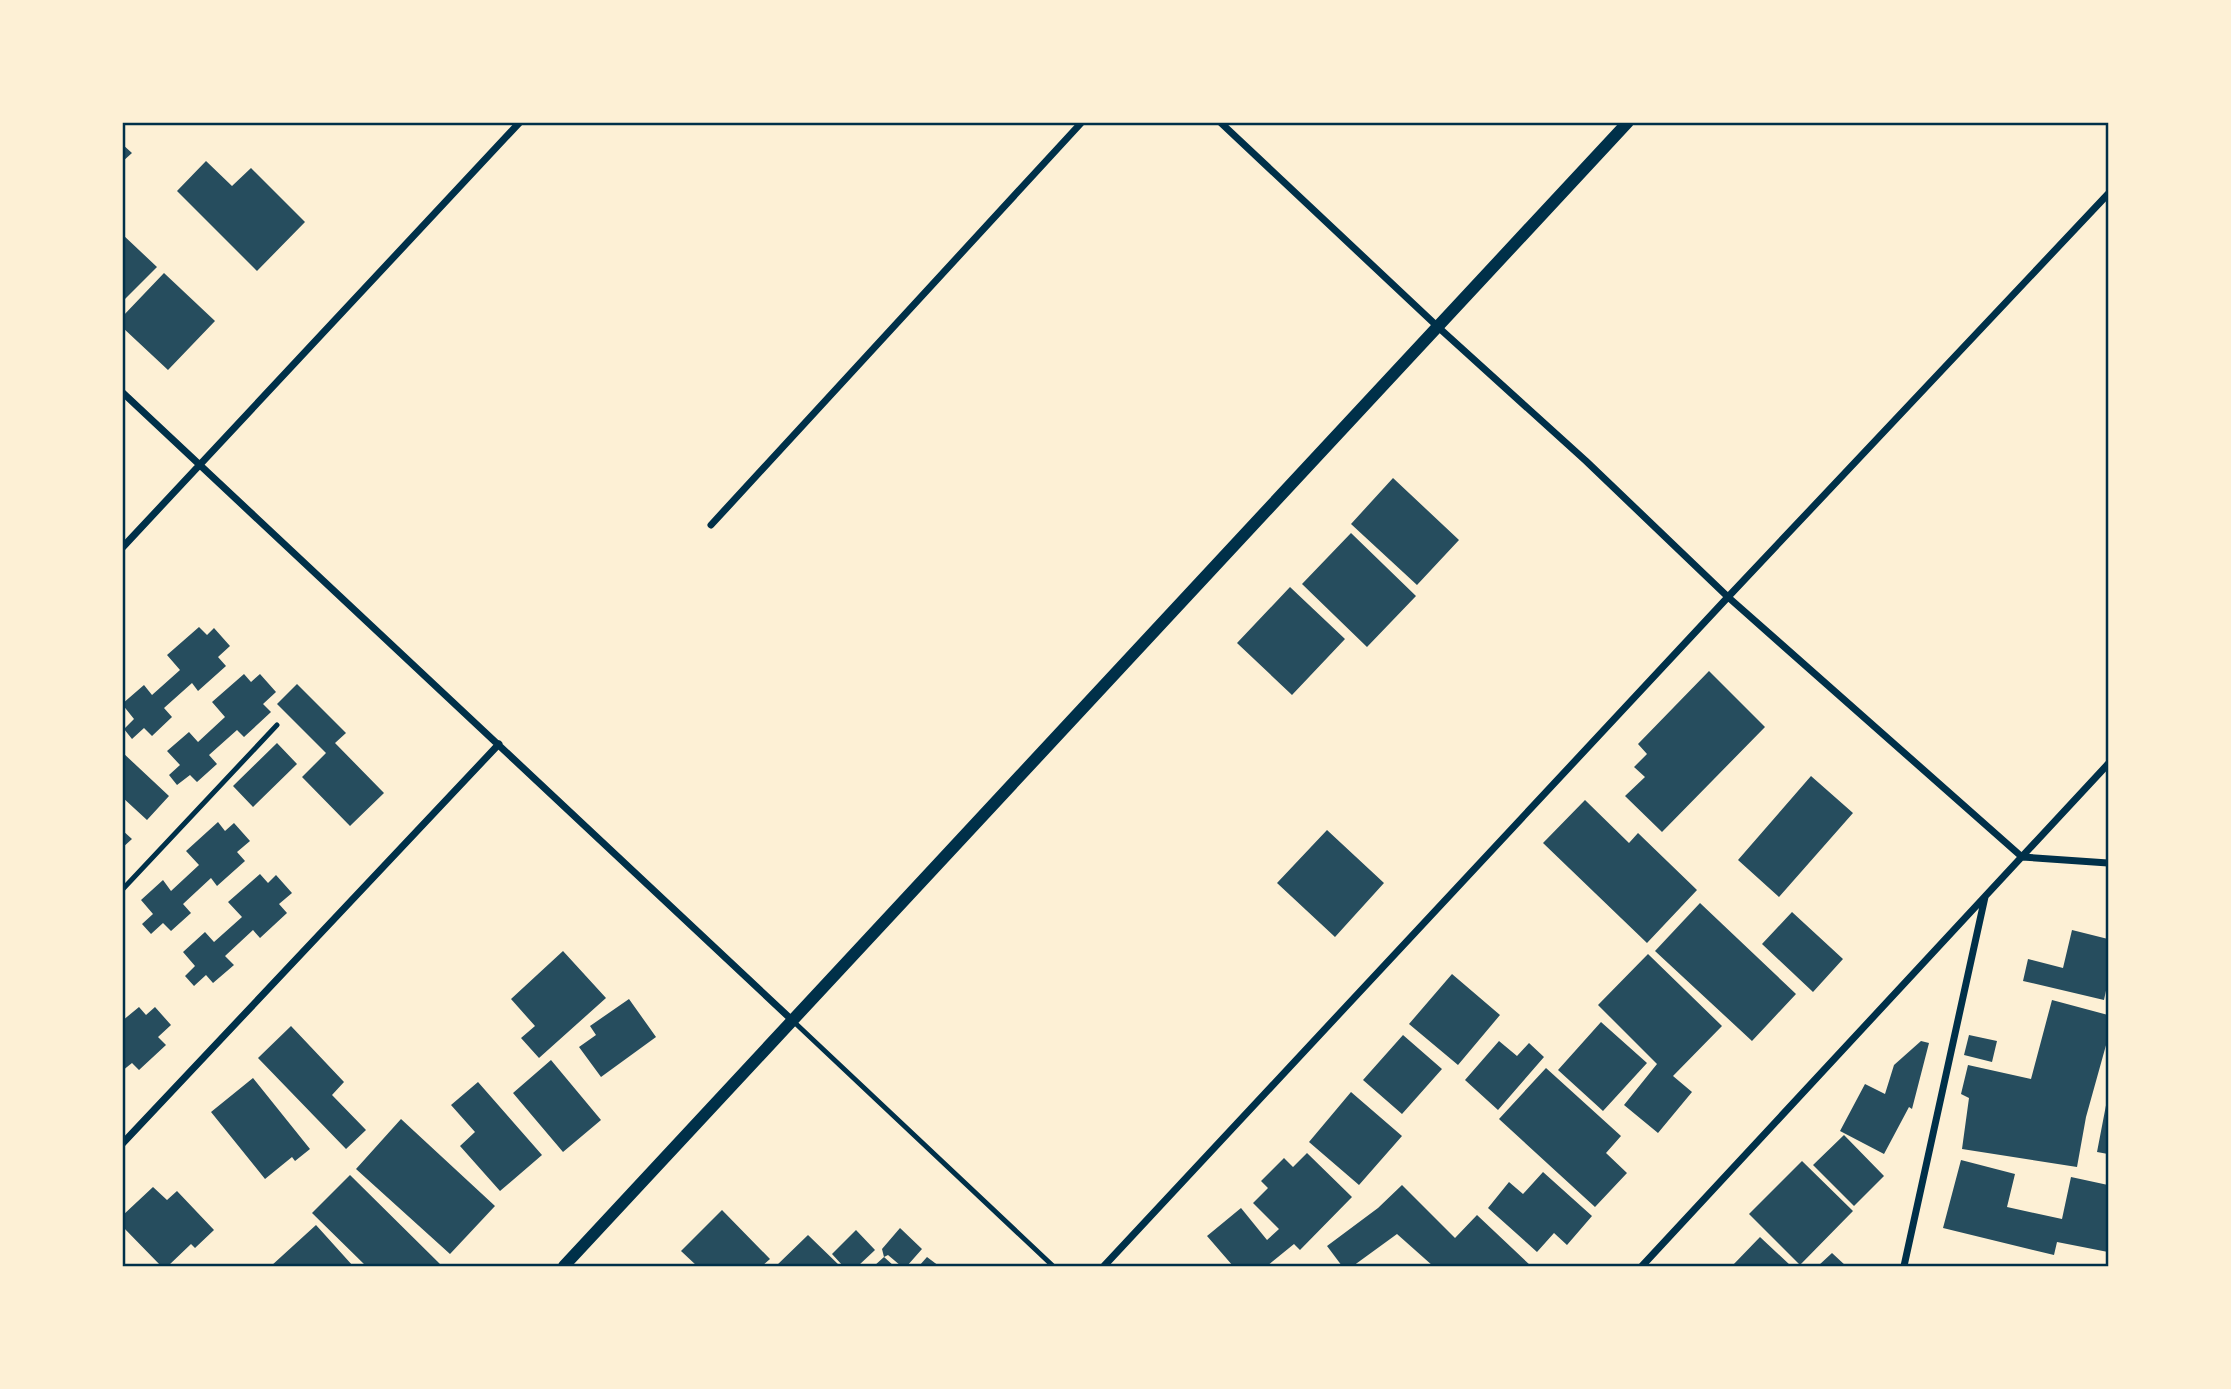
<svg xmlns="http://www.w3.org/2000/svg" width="2231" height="1389" viewBox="0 0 2231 1389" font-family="Inter,sans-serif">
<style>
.building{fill:#264d5e}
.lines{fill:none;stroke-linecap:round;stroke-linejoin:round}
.service{stroke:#003049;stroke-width:5}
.minor{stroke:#003049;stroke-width:7}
.tertiary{stroke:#003049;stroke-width:12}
.neatline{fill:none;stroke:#003049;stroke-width:2.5}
</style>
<rect width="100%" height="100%" fill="#fdf0d5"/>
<path class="building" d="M122,144L132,153L122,162Z
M206,161L232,186L251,168L305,222L257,271L177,191Z
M122,234L157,267L122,302Z
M164,273L215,321L168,370L122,327V317Z
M1393,478L1459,540L1417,585L1351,524Z
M1351,533L1416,596L1367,647L1302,584Z
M1290,587L1345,639L1292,695L1237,643Z
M199,627L207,635L214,628L230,646L218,657L226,666L198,691L192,683L164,708L172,717L152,736L144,728L132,739L124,729L134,719L122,704L144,685L152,695L180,670L167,655Z
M1709,671L1765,727L1662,832L1625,796L1645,777L1634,767L1647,754L1638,744Z
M244,674L251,682L260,674L276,692L263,704L271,712L244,737L237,730L209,755L217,764L197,782L190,775L177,785L169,775L180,765L167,751L189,732L198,742L225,717L212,702Z
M297,684L346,733L335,743L384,793L350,826L302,777L326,753L277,704Z
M277,743L297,764L253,807L233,786Z
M122,752L169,796L147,820L122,797Z
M1811,776L1853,813L1779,897L1738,860Z
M1585,800L1629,843L1638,833L1697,890L1647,943L1543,843Z
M218,822L225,831L234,823L250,841L237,852L245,861L217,886L211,878L183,904L191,913L171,931L163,923L151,934L142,924L153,914L141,900L163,880L171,891L199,865L186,851Z
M122,830L132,839L122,848Z
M1327,830L1384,883L1335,937L1277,883Z
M260,874L268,883L276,875L292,893L279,904L287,913L260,938L253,930L225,956L234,965L213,983L206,975L194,986L185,976L195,966L183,952L205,932L214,942L242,917L228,902Z
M1700,903L1796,994L1752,1041L1655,951Z
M1792,912L1843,959L1813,992L1762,944Z
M2072,930L2108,939V981L2104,1000L2023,981L2028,959L2063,968Z
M563,951L606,998L539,1058L521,1038L535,1026L511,999Z
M1648,954L1722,1026L1673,1076L1692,1092L1658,1133L1624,1105L1657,1064L1598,1005Z
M1452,974L1500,1015L1458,1065L1409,1024Z
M629,999L656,1037L601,1077L579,1047L596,1035L590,1026Z
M2052,1000L2108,1015V1038L2086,1117L2077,1167L1962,1149L1969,1098L1961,1094L1968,1065L2031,1079Z
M139,1007L146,1015L155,1007L171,1025L158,1037L166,1045L139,1070L132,1063L122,1071V1021Z
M1601,1022L1647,1063L1603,1111L1558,1070Z
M291,1026L344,1082L332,1095L366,1130L346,1149L258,1058Z
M1403,1035L1442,1069L1402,1114L1363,1080Z
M1969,1035L1997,1041L1992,1062L1964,1055Z
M1499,1041L1517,1056L1529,1043L1544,1057L1498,1110L1465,1080Z
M1921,1041L1929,1043L1912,1109L1909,1107L1884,1154L1840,1131L1865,1084L1885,1094L1894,1065Z
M551,1060L601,1120L563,1152L513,1093Z
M1546,1068L1621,1136L1606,1153L1627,1173L1595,1207L1499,1119Z
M253,1078L310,1149L295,1161L292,1157L265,1179L211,1112Z
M478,1082L542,1155L500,1191L460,1146L475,1132L451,1105Z
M1351,1092L1402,1136L1359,1185L1309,1142Z
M2107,1100H2108V1154L2097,1152Z
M401,1119L495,1206L450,1254L356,1169Z
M1844,1135L1884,1176L1854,1206L1813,1165Z
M1307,1153L1352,1197L1300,1250L1294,1244L1267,1266H1233L1207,1236L1241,1208L1267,1240L1279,1229L1253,1203L1268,1188L1261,1181L1284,1158L1293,1167Z
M1961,1160L2015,1174L2007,1207L2062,1219L2071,1177L2108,1185V1252L2057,1242L2054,1255L1943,1228Z
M1802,1161L1853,1211L1800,1265L1749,1214Z
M1543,1172L1592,1216L1567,1245L1554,1233L1537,1252L1488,1208L1509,1182L1523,1194Z
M350,1175L440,1264L438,1266H366L312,1213Z
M1402,1185L1455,1238L1477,1215L1531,1266H1433L1397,1234L1353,1266H1342L1327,1246L1378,1208Z
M153,1187L167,1200L177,1191L214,1230L195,1248L191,1244L168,1266H161L122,1226V1216Z
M722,1210L770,1259L762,1266H697L681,1251Z
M316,1225L353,1266H271Z
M900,1228L922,1249L907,1266H901L888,1255L884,1257L894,1266H874L884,1257L882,1249Z
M856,1230L875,1250L858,1266H843L832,1254Z
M808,1235L840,1266H776Z
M1760,1237L1791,1266H1732Z
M1832,1253L1846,1266H1818Z
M927,1257L939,1266H919Z"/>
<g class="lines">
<path class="service" d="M122,890L277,725
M793,1021L1053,1266"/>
<path class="minor" d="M1220,122L1438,327L1586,461L1728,597L2022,857L2108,863
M122,392L793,1021
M711,525L1082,122
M122,548L520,122
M122,1144L499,744
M1104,1266L1728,597L2108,194
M1642,1266L2108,764
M1904,1266L1985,897"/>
<path class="tertiary" d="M564,1266L1628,122"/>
</g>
<rect width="2231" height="1389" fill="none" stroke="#fdf0d5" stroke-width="248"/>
<rect x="124" y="124" width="1983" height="1141" class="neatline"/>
</svg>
